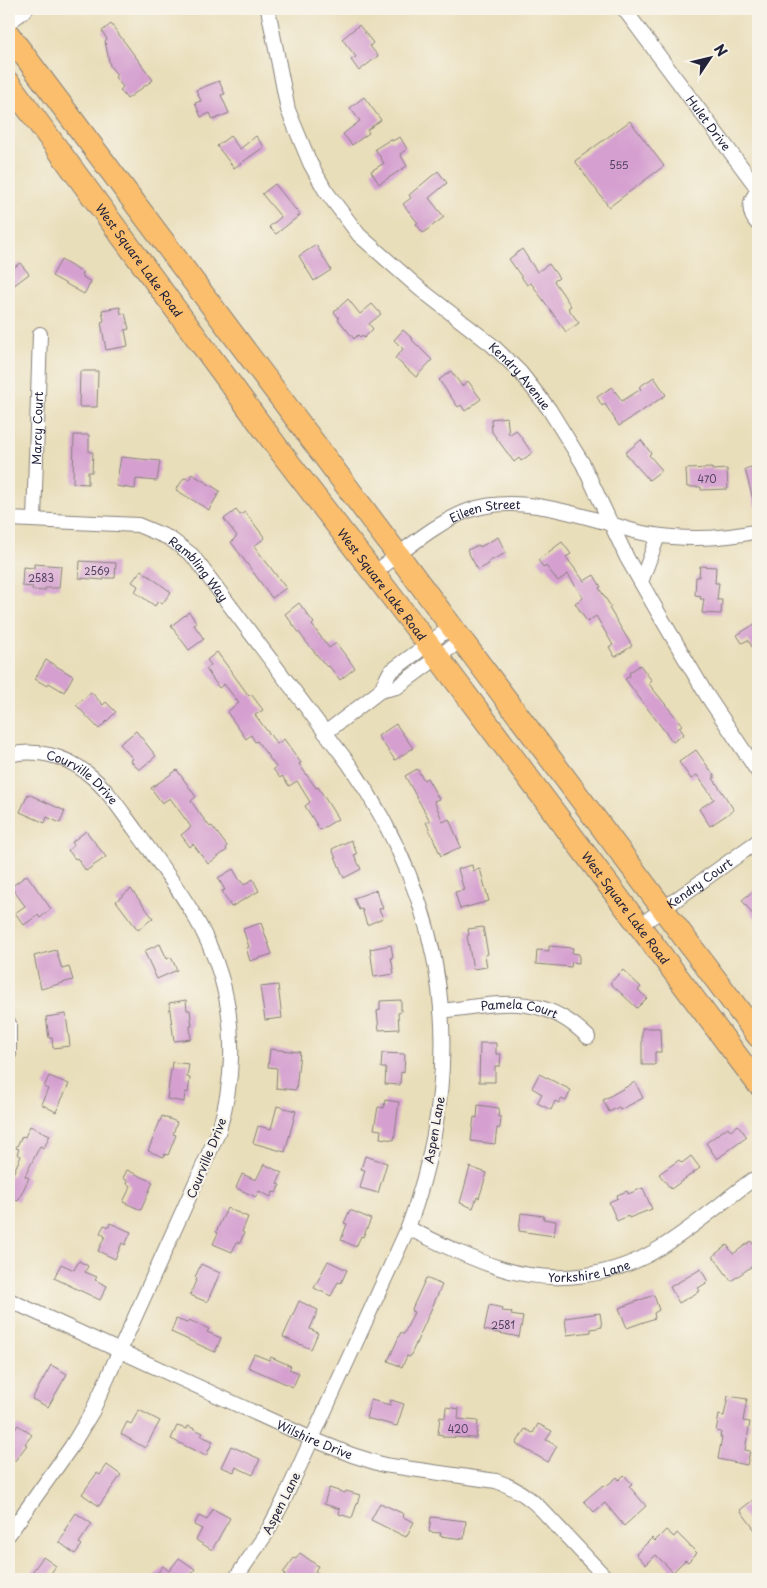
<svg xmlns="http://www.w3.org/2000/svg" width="767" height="1588" viewBox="0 0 767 1588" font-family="'Playpen Sans',sans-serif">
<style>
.building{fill:#d5a0d0}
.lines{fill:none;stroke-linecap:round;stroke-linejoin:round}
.minor-casing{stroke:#86807a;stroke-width:16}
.tertiary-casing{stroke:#86807a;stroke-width:18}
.trunk-casing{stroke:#86807a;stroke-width:24}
.minor{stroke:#fff;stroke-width:14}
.tertiary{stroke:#fff;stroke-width:16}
.trunk{stroke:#fabe6d;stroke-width:22}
.labels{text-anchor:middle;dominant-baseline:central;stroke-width:4.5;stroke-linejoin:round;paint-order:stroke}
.number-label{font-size:10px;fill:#4f4260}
.street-label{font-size:12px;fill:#22223b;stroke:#f7f3e8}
</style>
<rect width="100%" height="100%" fill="#f7f3e8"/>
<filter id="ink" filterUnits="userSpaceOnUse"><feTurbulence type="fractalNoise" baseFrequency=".02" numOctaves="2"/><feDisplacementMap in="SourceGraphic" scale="10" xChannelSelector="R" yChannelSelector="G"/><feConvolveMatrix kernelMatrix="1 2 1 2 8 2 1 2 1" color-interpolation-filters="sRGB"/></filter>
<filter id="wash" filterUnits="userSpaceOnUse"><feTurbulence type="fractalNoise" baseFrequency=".0096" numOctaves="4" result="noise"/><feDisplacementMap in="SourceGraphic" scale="20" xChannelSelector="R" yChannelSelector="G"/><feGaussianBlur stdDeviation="1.12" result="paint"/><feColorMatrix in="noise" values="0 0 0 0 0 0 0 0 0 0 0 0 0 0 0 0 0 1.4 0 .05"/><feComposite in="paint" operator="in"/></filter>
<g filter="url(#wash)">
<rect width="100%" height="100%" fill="#e9deba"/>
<g id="blocks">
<path class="building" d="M111,24L153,80L127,99L120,90L123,87L115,77L117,75L110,66L105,41L107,39L102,31Z
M359,25L373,43L370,46L378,56L359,71L351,60L356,57L342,39Z
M219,81L225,94L221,95L229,113L213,120L210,113L201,117L195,103L201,101L196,90Z
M364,97L381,120L367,130L369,133L352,145L343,134L360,121L350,108Z
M630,121L664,166L609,207L575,161Z
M230,136L240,149L256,136L264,147L234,168L217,146Z
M400,137L407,149L400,154L407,166L379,184L371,171L384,163L375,149L391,139L392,141Z
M438,171L447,183L429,198L444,217L423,233L416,224L418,223L403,204L411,198L409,195Z
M275,184L300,215L276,234L269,227L281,217L262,194Z
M316,245L331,270L314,281L299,256Z
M522,249L537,272L549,264L559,278L554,281L571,306L568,308L579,323L566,332L531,283L527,285L509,259Z
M61,260L83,273L81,276L91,282L84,294L52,276Z
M20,263L29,274L9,289V271Z
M348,299L360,314L372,304L381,314L369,324L373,329L364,338L362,335L360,337L358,335L354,339L338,319L339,318L334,312Z
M120,307L121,314L125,313L129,329L125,330L128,346L106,350L101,322L104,321L102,310Z
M403,330L413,339L412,340L432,360L416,377L395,358L403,349L394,340Z
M80,371H98L97,407H79Z
M451,371L462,386L468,381L481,399L465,411L461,405L458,407L439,380Z
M654,377L666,395L619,426L605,404L602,406L597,397L612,387L622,401L641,389L639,387Z
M507,417L509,435L516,430L532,453L521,461L519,458L514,462L492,432L491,419Z
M74,435H89V452H93L92,472H88V484L73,483Z
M641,440L651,453L649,455L662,470L649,480L625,453Z
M121,457L160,461L157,481L136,479L135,489L116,486Z
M758,465V506L755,507L745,469Z
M712,468V470L727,469L728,489L701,490V487H687L686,469Z
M192,474L220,491L209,510L176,490L184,478L189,479Z
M236,510L240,515L245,512L265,538L254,546L286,588L272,598L231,542L237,536L224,519Z
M498,537L506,553L488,562L489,564L478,570L467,550L479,545L480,547Z
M562,542L571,554L566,557L584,581L594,575L601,587L599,588L611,607L609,608L632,646L615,657L609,647L613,645L596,616L587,622L575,603L583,598L568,574L558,581L546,566L544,568L538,560Z
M80,561L116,563L115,578H104V580L79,578Z
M34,564L61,566L59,588H45V591L32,590L33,587L22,586L23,567L34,568Z
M700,566L716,567L715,583H719L717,600H722L721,614L702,613L704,599H700L701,596L695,595L696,577H699Z
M141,570L171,592L162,604L158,601L155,606L135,592L138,586L132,582Z
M299,603L314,623L312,625L329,648L336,643L355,668L340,680L329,666L327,667L307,643L285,614Z
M189,612L197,623L194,625L204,639L189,650L171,626Z
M758,622V657L748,640L742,643L737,635Z
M217,652L249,696L251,694L263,710L255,715L277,744L284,739L301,763L299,764L316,788L318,787L338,819L320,830L305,806L310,802L297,781L289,786L282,776L280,778L273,769L276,767L257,741L255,742L251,735L246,739L227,712L239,703L224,684L219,688L206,669L211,665L207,660Z
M46,660L73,676L64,692L49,683L47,686L35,679Z
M640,665L652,681L649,684L682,725L679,727L684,734L673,742L625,679L630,676L629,673Z
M91,692L103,705L106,702L116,712L99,729L76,705Z
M396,724L413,748L395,760L378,736Z
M136,731L156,756L139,770L130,760L133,759L120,744Z
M696,750L715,777L713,778L734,810L710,826L699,809L714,799L697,775L691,779L679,762Z
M417,769L424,780L427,778L439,799L434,801L443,822L449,819L461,847L441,856L426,822L430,821L405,776Z
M177,770L196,797L191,801L203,818L210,827L212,826L227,846L226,848L227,850L208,864L193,844L190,847L181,835L191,827L170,798L162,803L151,788Z
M28,794L65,811L60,823L47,817L45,823L20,812Z
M86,831L106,857L86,871L77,858L75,859L68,850L74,845L72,842Z
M351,840L357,854L354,855L361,869L344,878L332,849Z
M472,865L473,871L480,869L489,901L460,909L455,892L464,890L458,869Z
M233,869L240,881H241L244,885L253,879L259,891L231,907L222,891L225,890L218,878Z
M27,875L51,909L40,918L38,915L24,925L15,913L25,906L11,887Z
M758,887V922L742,900Z
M131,889L153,918L138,930L116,901Z
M376,890L383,908L379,909L383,918L367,925L362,909L359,910L354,898Z
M261,923L272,954L250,961L246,948L249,947L243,929Z
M483,927L488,954L485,955L487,967L473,969L467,936L469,935L468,929Z
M160,944L167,959L171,957L177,970L157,979L144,951Z
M391,945L393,957H391L394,974L374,977L370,949Z
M549,946L573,948L572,953L579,954V963L572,962L571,967L536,964L537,950L549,951Z
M56,950L62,969L69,967L73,980L41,989L34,956Z
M623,970L641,987L638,990L647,998L637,1008L610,983Z
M278,985L282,1018L265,1020L260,987Z
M186,1000L187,1010H190L192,1026H190L191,1039L174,1041L169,1003Z
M401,1000V1012L398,1013L399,1029L379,1030L377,1011L380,1010V1001Z
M66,1014L70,1046L53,1048L52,1038H49L46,1017Z
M642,1028H660L661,1052H655V1065H642Z
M480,1043H496V1054H501L500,1066H495V1082H479Z
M270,1049L300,1052L296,1090L276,1088L277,1068L268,1067Z
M382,1053L405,1054L404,1073L401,1072L400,1085L385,1084L386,1068H381Z
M172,1062L189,1064L187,1077L190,1078L188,1093L185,1092L184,1102L167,1099Z
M539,1074L571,1090L566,1101L561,1099L559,1103L555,1101L551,1110L537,1103L542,1094L532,1088Z
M49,1076L69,1084L56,1112L41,1104L48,1089L44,1087Z
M635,1082L643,1098L620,1110L619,1107L609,1112L603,1100Z
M385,1100L399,1102L394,1140L380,1138L381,1130L374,1129L378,1107L384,1108Z
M478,1105L499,1108L498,1117H501L500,1128H497L495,1144L471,1141L474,1117L477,1118Z
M277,1106L296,1111L285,1152L253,1143L258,1126L271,1129Z
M162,1116L177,1122L173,1134L176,1135L168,1155L165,1154L164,1157L148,1151Z
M738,1125L747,1137L717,1159L706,1143L728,1127L731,1131Z
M30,1126L50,1135L44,1148L40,1146L25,1176L29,1178L18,1201L9,1197V1175L12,1176L21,1156L17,1154L19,1149L16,1148L22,1136L25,1137Z
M365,1156L387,1163L378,1193L360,1188L365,1170L361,1169Z
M691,1156L700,1168L671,1189L659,1174L679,1160L682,1163Z
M264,1164L282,1173L277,1184L280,1185L276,1193L273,1192L271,1197L259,1191L256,1197L236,1188L242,1174L256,1180Z
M470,1167L487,1173L479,1198L477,1197L473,1208L460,1203Z
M127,1170L153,1182L141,1210L123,1202L131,1186L127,1184L128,1181L123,1178Z
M643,1188L652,1209L629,1218L628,1216L617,1221L609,1202L618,1198L617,1195L627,1191L628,1194Z
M227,1208L248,1217L242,1232L244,1233L240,1243L237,1242L232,1252L213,1244L218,1233L216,1232Z
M350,1210L371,1219L363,1237L361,1236L356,1247L341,1240L347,1224L344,1223Z
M521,1213L544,1216L543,1219L556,1221L554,1236L519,1231Z
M110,1223L131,1232L125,1245L122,1243L115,1259L98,1251L105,1236L100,1233L104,1225L109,1227Z
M751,1241L758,1252L754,1256L758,1262L731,1281L713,1256L727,1245L733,1254Z
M79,1261L88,1266L85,1272L97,1277L95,1280L107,1286L100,1300L54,1278L61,1264L74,1270Z
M328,1261L347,1270L341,1283L338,1282L331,1296L314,1288Z
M201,1264L220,1273L207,1302L190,1295L197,1278L195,1277Z
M701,1269L708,1282L698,1288L700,1291L679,1303L670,1287Z
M426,1278L442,1285L410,1357L407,1356L402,1367L388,1361L401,1332L404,1334L414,1312L411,1311Z
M654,1295L659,1310L654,1313L655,1318L627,1328L619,1308Z
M299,1301L318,1310L310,1329L318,1333L311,1349L283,1337Z
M489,1305L503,1308L502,1311L512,1312L511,1315L523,1317L519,1337L484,1330Z
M600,1313L602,1327L591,1329V1332L567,1335L565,1318Z
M176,1319L187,1323L189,1320L209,1329L207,1332L221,1338L215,1352L171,1332Z
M254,1354L269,1360L271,1357L291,1366L289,1369L299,1373L293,1387L248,1367Z
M51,1365L67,1374L48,1407L32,1399Z
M728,1396L747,1399L743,1421L750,1422L745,1450L750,1451L747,1465L718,1459L722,1437H720L721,1432L716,1431L719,1415L724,1416Z
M371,1400L390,1405L391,1400L404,1404L397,1426L366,1418Z
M446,1407L459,1409L458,1419L478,1421L476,1438L443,1437V1435L438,1434L440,1417L445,1418Z
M139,1410L160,1421L145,1448L121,1434L127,1422L131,1424Z
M538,1424L552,1431L546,1440L557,1446L548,1462L516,1444L525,1429L533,1433Z
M18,1425L32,1435L25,1444L27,1445L14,1462L9,1458V1437Z
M177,1426L187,1429L188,1426L203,1433L201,1436L213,1441L206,1456L171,1439Z
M231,1446L260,1459L253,1475L236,1467L234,1472L221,1467Z
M107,1465L121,1475L99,1506L82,1494L97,1473L100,1475Z
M624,1475L632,1484L629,1486L646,1506L624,1526L605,1503L594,1512L584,1501L603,1485L605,1487L617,1477L619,1480Z
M329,1488L345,1493L346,1491L360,1495L352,1518L339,1514L340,1509L324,1504Z
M758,1496V1534L740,1510Z
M380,1503L404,1514L403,1517L414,1522L406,1537L371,1520Z
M213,1509L230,1518L212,1550L196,1540L202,1529L194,1525L199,1516L207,1520Z
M76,1513L92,1524L79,1543L82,1545L75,1554L59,1542L66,1532L64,1531Z
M431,1517L466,1521L464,1539L440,1536L441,1533L429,1532Z
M666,1530L674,1537L677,1533L697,1553L688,1562L685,1560L673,1572L656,1555L646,1565L636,1554L652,1538L655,1541Z
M300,1553L318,1566L315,1571L328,1579H283L285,1575L283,1573L294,1558L296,1559Z
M43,1557L56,1566L47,1579H27Z
M179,1558L195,1569L188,1579H153L163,1566L169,1571Z"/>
</g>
</g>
<g filter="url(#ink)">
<use href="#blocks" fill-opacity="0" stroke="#86807a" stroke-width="1"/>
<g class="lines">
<g class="minor-casing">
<g id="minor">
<path id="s1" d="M268,9L288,110L310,163L325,190L359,235L420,289L492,345L520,372L549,409L583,464L627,558L659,614L706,694L758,772"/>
<path id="s2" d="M624,9L758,189"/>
<path d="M758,191C748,201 748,214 758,224"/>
<path id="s3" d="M9,519L138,525L169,538L192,555L349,764C449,910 469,1061 408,1228L284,1500L266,1534L235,1579"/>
<path id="s4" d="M34,520L40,334"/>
<path id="s5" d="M374,573C403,552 436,522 470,510C512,496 559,509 601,521C616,525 632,532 648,534C684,540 723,539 758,531"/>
<path d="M641,582L658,536"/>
<path d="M380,691L390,672L451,627"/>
<path d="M325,733L380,691L397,687L461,640"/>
<path id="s6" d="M9,755C35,748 66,756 87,773C107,788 121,811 136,831C169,877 205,921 221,977C236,1028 234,1083 218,1133L92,1412L71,1447L9,1534"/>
<path id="s7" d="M639,926L758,841"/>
<path id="s8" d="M441,1011C499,1004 541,991 588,1037"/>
<path d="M9,1024V1054"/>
<path id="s9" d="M408,1228C439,1243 470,1259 503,1269C555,1285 614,1277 660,1248C693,1228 722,1202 752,1180L758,1179"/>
<path id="s10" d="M9,1300L312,1439L352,1455L384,1465L496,1481C514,1487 528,1496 541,1509L607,1579"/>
</g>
</g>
<g class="tertiary-casing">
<path id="tertiary" d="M9,21L25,9"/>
</g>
<g class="trunk-casing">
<g id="trunk">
<path d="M9,35L758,1036"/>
<path id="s11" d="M9,83L280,451L428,644L758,1084"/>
</g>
</g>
<use href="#minor" class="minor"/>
<use href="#tertiary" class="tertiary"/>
<use href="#trunk" class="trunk"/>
</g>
</g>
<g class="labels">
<g class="number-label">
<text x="619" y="164">555</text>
<text x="707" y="478">470</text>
<text x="97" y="570">2569</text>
<text x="41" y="577">2583</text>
<text x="503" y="1324">2581</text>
<text x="458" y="1428">420</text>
</g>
<g class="street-label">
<text stroke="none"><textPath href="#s2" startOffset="142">Hulet Drive</textPath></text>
<text stroke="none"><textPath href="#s11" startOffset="220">West Square Lake Road</textPath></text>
<text stroke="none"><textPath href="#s1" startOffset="462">Kendry Avenue</textPath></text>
<text stroke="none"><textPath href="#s4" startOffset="92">Marcy Court</textPath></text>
<text stroke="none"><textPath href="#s5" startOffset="130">Eileen Street</textPath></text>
<text stroke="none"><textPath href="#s3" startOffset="206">Rambling Way</textPath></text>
<text stroke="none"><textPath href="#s11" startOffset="625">West Square Lake Road</textPath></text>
<text stroke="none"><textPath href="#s6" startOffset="81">Courville Drive</textPath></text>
<text stroke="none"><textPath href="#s7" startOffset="74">Kendry Court</textPath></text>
<text stroke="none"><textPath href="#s11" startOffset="1030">West Square Lake Road</textPath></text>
<text stroke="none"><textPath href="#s8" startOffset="79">Pamela Court</textPath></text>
<text transform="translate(434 1130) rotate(-80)">Aspen Lane</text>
<text transform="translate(206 1158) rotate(-68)">Courville Drive</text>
<text stroke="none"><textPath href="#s9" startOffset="191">Yorkshire Lane</textPath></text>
<text stroke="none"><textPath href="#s10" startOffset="336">Wilshire Drive</textPath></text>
<text transform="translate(281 1503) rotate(-63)">Aspen Lane</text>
</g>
</g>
<rect width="767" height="1588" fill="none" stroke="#f7f3e8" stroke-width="30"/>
<g transform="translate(710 58) rotate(55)" stroke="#f7f3e8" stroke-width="4" paint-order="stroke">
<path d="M0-4L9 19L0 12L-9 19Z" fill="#22223b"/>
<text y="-8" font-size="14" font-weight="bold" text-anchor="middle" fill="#22223b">N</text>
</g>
</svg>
